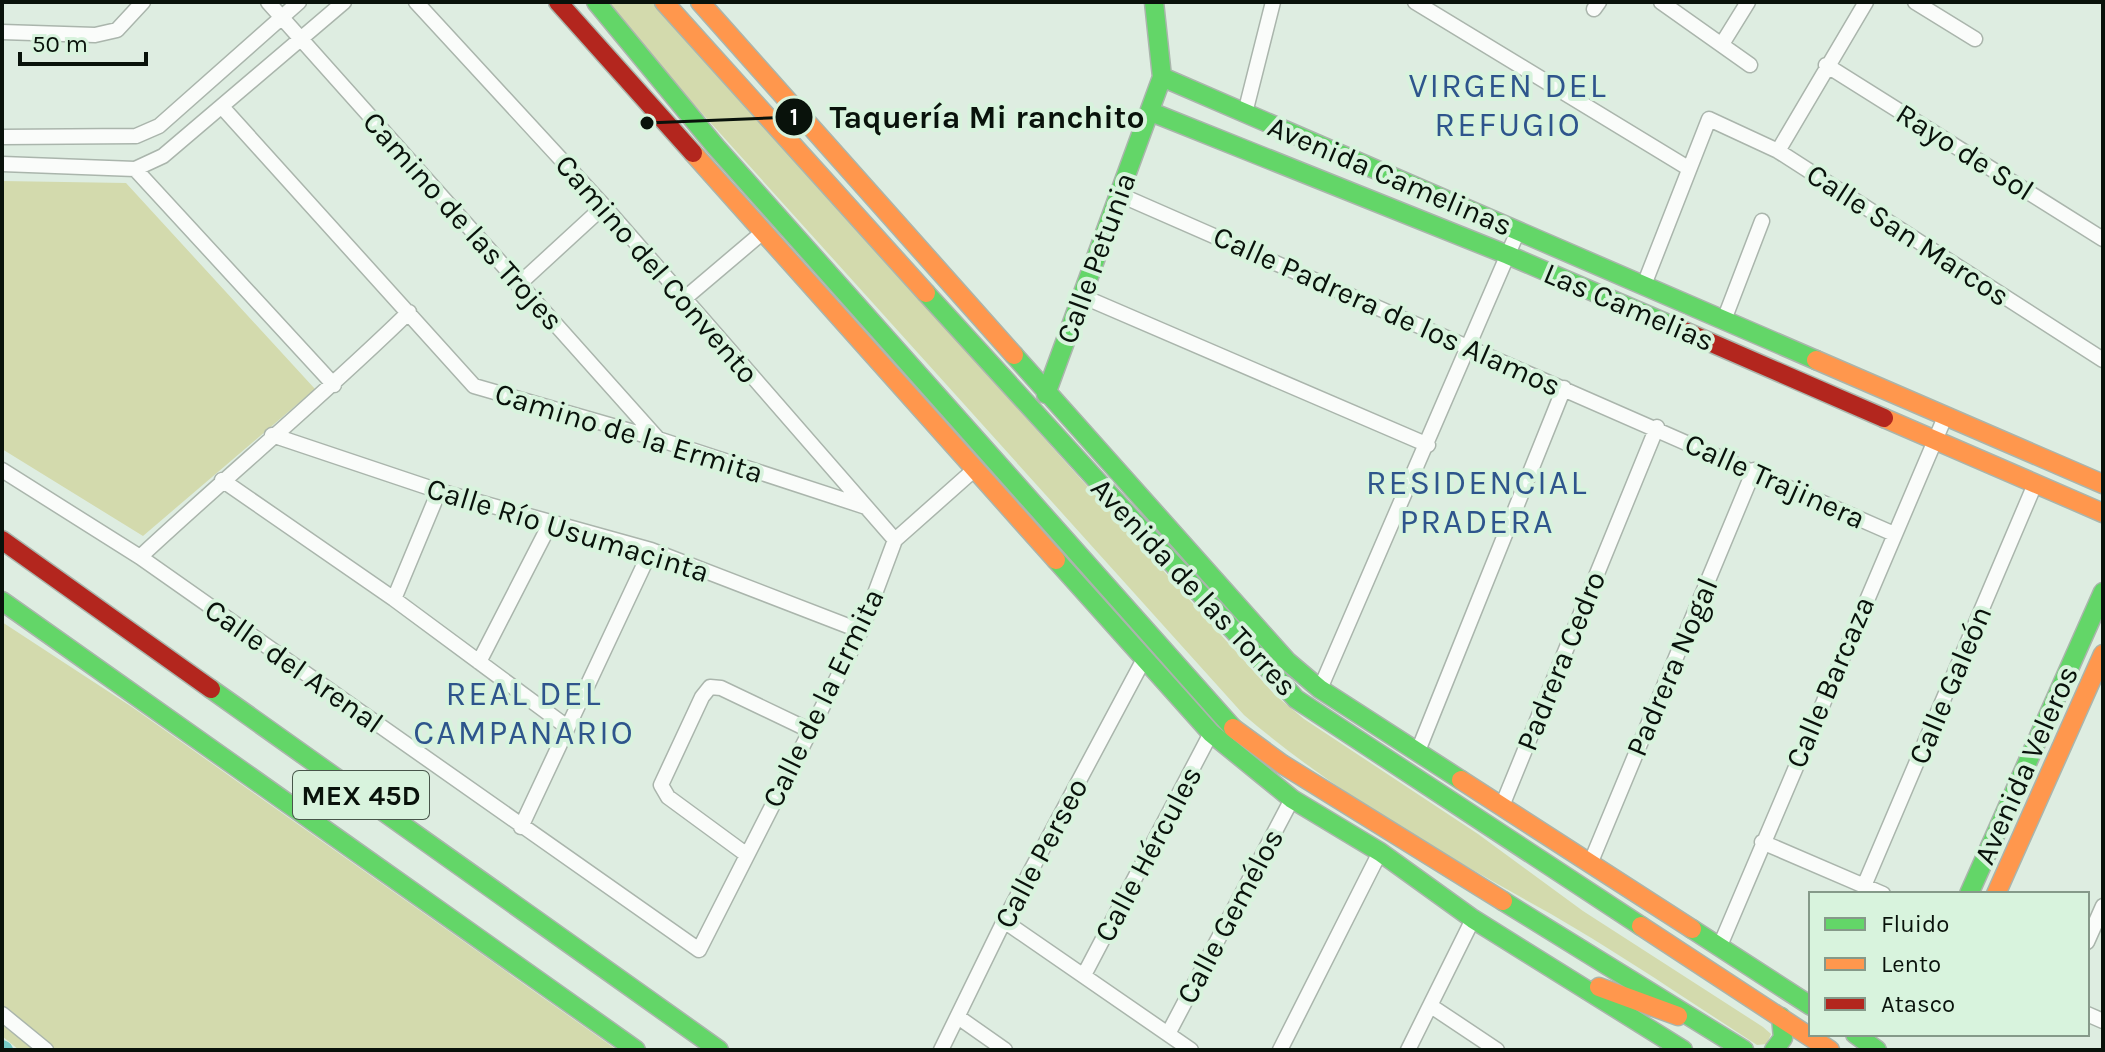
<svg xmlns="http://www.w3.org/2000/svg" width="2105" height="1052" viewBox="0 0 2105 1052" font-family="Karla,sans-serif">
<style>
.green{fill:#d3daad}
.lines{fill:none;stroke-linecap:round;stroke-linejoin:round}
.canal{stroke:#77cbc6;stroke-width:18}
.street-casing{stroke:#aab5ac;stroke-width:17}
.fast-casing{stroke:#aab5ac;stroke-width:21}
.slow-casing{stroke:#aab5ac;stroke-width:21}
.jam-casing{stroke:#aab5ac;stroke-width:21}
.street{stroke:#fafcfa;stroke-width:14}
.fast{stroke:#63d668;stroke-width:18}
.slow{stroke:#ff974d;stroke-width:18}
.jam{stroke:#b3261e;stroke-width:18}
.labels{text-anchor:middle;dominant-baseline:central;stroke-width:8;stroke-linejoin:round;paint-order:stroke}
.shield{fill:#d8f3dd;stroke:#47564a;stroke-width:2}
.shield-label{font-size:28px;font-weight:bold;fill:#09120b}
.street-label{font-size:30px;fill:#09120b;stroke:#d8f3dd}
.quarter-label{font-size:34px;letter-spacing:2px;fill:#2e558c;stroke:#d8f3dd}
.leader{fill:none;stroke:#09120b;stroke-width:3}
.callout-dot{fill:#09120b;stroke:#d8f3dd;stroke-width:3}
.mark-label{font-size:24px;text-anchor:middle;font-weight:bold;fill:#fff}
.callout-label{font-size:32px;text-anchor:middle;font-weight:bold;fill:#09120b;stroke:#d8f3dd;stroke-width:8;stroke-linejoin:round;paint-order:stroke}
</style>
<rect width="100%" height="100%" fill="#deede1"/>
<path class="green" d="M607,2H652L1275,695L1304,719L1478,834L1583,911L1763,1027L1771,1034L1767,1044L1757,1045C1689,1001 1622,955 1551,914C1445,855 1336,794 1244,715L636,40Z
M2,181L126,183L315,389L143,536L2,449Z
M2,622L132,707L617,1050H19L2,1036Z"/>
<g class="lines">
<path class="canal" d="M2,1049L4,1050"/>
<g class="street-casing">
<path id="street" d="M268,2L658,439
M416,2L604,206L895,540
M1415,2L1688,168
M1661,2L1750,65
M1915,2L1975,39
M1594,9L1599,2
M2,32L95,35L117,30L143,2
M1722,44L1748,2
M1826,65L2103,239
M223,108L474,386L658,439L866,507
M1245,113L1273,2
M2,137L136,136L159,126L299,2
M1778,151L1866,2
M2,164L135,169L163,156L344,2
M135,169L334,385
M1118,194L1894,534
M518,285L604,206
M1644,285L1709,119L1778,151L2103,360
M1084,297L1428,445
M684,299L763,232
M1724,320L1762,221
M272,435L439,491L651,550L861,631
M2,470L140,557L699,950L861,631L895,540L975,469
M222,480L394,599L567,727
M140,557C229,474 322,397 409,312
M394,599L439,491
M479,662L551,522
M1320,689L1518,231
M1418,751L1564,388
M1502,806L1657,427
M521,827L651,550
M1762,842L1883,894
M747,855L668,797L661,785L702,697L710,687L721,688L811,731
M1590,864L1754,470
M1864,886L2035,484
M1004,921L1191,1050
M2087,942L2103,906
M1719,948L1945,417
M1084,975L1211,733
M1431,1006L1497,1050
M2,1014L46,1050
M2087,1014L2103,1021
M958,1017L1005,1050
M1168,1034L1292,799
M941,1050L1004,921L1144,659
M1280,1050L1380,852
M1408,1050L1473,919"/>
</g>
<g class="fast-casing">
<path id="fast" d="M596,2L716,147L1233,728
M1162,77L1816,360
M1151,112L1508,255L1675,327
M926,293L1296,699L1641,926
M1014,355L1287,661L1320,689L1461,780
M1046,394L1162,77L1154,2
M1056,560L1211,733L1292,799L1380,852L1473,919L1683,1050
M2,601L636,1050
M211,689L719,1050
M1969,894L2103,592
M1503,901L1744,1050
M1692,929L1811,1006
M1855,1034L1877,1050
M1774,1050L1783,1038L1781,1017"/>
</g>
<g class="slow-casing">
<path id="slow" d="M664,2L926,293
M700,2L1014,355
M693,153L1056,560
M1816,360L2103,484
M1884,418L2103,513
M1233,728L1282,764L1503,901
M1461,780L1692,929
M1996,894L2103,654
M1641,926L1830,1050
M1599,987L1678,1016"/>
</g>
<g class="jam-casing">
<path id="jam" d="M558,2L693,153
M1675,327L1884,418
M2,540L211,689"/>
</g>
<use href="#street" class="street"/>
<use href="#fast" class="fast"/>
<use href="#slow" class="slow"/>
<use href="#jam" class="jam"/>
</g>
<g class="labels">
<rect class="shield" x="293" y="771" width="136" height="48" rx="6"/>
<g class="shield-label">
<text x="361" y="795">MEX 45D</text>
</g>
<g class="street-label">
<text transform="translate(1965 152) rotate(32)">Rayo de Sol</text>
<text transform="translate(1390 176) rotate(23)">Avenida Camelinas</text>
<text transform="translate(463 221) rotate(48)">Camino de las Trojes</text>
<text transform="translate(1908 235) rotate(33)">Calle San Marcos</text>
<text transform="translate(1096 258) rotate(-70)">Calle Petunia</text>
<text transform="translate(657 269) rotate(49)">Camino del Convento</text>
<text transform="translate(1629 307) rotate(23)">Las Camelias</text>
<text transform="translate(1387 311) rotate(24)">Calle Padrera de los Alamos</text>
<text transform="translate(629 433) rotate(17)">Camino de la Ermita</text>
<text transform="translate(1775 481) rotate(24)">Calle Trajinera</text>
<text transform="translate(568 530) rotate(17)">Calle Río Usumacinta</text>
<text transform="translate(1194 587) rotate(47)">Avenida de las Torres</text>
<text transform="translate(1561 661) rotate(-68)">Padrera Cedro</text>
<text transform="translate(294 666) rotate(35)">Calle del Arenal</text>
<text transform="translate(1672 667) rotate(-67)">Padrera Nogal</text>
<text transform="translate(1830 682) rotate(-67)">Calle Barcaza</text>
<text transform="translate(1950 685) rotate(-67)">Calle Galeón</text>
<text transform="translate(823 698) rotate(-64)">Calle de la Ermita</text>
<text transform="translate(2026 765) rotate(-66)">Avenida Veleros</text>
<text transform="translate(1041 853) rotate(-62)">Calle Perseo</text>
<text transform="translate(1148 854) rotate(-62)">Calle Hércules</text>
<text transform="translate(1230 916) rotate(-62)">Calle Gemélos</text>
</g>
<g class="quarter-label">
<text x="1508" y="86">VIRGEN DEL<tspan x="1508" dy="39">REFUGIO</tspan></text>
<text x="1477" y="483">RESIDENCIAL<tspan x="1477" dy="39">PRADERA</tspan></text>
<text x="524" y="694">REAL DEL<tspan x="524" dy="39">CAMPANARIO</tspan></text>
</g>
</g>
<path class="leader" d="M647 123L794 117"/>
<g class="callout-dot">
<circle cx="647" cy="123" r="8"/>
<circle cx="794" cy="117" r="20"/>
</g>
<g class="mark-label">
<text x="794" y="125">1</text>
</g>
<g class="callout-label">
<text x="987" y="128">Taquería Mi ranchito</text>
</g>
<rect width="2105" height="1052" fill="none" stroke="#09120b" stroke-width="8"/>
<rect x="1809" y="892" width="280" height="144" fill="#d8f3dd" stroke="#859989" stroke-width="2"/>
<rect x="1825" y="918" width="40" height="12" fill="#63d668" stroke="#859989" stroke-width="2"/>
<text x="1881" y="932" font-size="24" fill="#09120b">Fluido</text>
<rect x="1825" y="958" width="40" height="12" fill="#ff974d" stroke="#859989" stroke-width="2"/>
<text x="1881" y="972" font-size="24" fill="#09120b">Lento</text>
<rect x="1825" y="998" width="40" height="12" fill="#b3261e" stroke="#859989" stroke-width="2"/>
<text x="1881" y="1012" font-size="24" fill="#09120b">Atasco</text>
<path d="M20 52v12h126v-12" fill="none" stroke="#09120b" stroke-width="4"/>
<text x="32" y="52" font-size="24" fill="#09120b" stroke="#d8f3dd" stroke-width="6" paint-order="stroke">50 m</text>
</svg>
